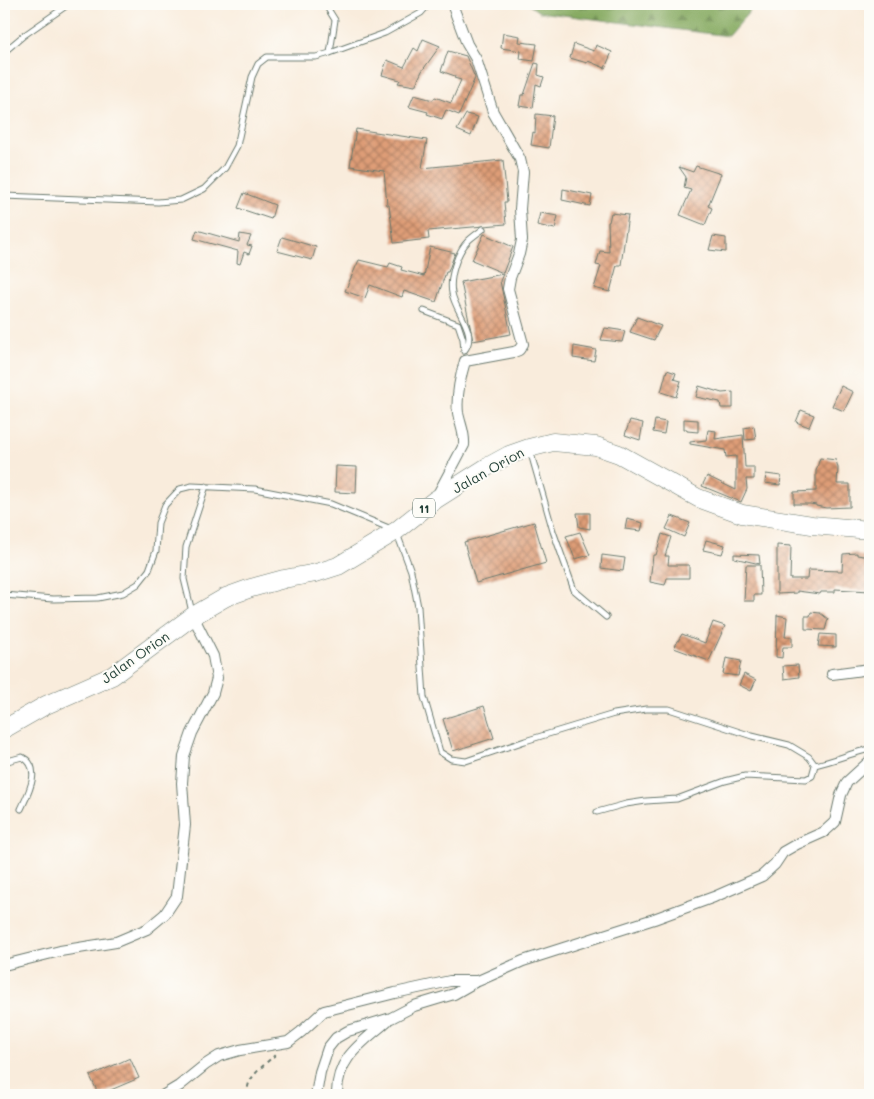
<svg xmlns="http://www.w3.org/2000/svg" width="874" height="1099" viewBox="0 0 874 1099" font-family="Mali,sans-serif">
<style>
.forest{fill:url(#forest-firs);stroke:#517248}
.building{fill:url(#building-cross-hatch)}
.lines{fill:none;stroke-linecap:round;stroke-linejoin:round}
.lane-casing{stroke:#6b7a6f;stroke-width:7}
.street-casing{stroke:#6b7a6f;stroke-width:12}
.highway-casing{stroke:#6b7a6f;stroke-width:19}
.path{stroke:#6b7a6f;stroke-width:2;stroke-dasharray:4 4;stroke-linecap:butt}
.lane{stroke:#fff;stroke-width:5}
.street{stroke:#fff;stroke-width:10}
.highway{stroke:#fff;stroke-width:18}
.labels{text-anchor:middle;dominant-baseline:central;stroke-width:4;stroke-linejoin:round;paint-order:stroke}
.shield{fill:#fdfcf7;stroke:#62766e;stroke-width:1}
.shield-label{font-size:12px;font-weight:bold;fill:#1f3d34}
.street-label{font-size:14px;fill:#1f3d34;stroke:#fdfcf7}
</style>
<defs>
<pattern id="forest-firs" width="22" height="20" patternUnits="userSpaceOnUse" patternTransform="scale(1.25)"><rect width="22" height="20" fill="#83a85d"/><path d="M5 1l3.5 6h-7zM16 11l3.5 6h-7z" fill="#6b8a4e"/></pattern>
<pattern id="building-cross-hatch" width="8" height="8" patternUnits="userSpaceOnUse" patternTransform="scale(1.25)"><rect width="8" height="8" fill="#de9d77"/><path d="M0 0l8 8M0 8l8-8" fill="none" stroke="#b38162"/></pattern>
</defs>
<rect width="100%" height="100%" fill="#fdfcf7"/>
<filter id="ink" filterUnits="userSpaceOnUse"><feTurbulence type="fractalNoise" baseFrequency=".02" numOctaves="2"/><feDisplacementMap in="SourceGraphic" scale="10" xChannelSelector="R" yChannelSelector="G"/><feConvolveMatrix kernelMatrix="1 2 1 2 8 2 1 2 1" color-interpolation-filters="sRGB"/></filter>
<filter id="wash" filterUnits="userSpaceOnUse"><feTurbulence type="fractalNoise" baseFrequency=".0096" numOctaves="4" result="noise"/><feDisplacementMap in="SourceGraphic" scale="20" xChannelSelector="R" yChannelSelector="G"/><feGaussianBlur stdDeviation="1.12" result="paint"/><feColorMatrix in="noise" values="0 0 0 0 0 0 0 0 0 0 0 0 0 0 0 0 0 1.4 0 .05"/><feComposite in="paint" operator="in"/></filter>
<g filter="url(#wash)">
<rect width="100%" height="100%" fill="#f9ecdc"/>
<path class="forest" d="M528,4H756L728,36L539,12Z"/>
<g id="blocks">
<path class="building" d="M503,33L520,36L519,42L537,44L534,61L520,59L521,51L501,48Z
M423,39L440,46L422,71L415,86L398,83L400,80L382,75L387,60L404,67L414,48L418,51Z
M574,44L594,51L596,45L612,52L605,68L588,61L587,63L570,58Z
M448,51L466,56L475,78L459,115L446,110L442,119L427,114L428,112L409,107L414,95L433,100L435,97L451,103L461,80L454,78L455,76L441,71Z
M535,63L539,64L538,75L544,77L541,86L536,84L533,108L519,106L521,95H524Z
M466,114L478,117L471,136L457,130Z
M536,114L553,116L549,148L531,145L533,132L535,133Z
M356,129L427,140L422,168L503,160L507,202H504L506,224L428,231L429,239L394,243L389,205H387L384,171L350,166Z
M696,166L721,174L708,206L712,208L705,225L680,215L691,190L684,188L686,177L679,167L693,172Z
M563,189L592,195L590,206L562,200Z
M244,193L275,205L271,219L238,208Z
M540,213L558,216L555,229L537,225Z
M611,213L628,215L621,265H617L610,292L594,288L601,266L596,265L600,251L609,252L608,222H609Z
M197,230L239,242L240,234L251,236L247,245L252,246L249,254L244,252L240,264L237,263L238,251L194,239Z
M484,234L513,247L503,273L472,260Z
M713,236L726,238V252L709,250Z
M282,237L316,247L312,260L277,251Z
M430,247L455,253L448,272H446L436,302L404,291L402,297L370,285L365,298L345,291L359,260L388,267L390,263L402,267L401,270L424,276Z
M503,274L500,281L511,334L473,341L461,282Z
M637,317L661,326L654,340L630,332Z
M605,328L625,331L622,342L601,340Z
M574,346L596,350L594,361L573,358Z
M667,370L676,373L674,379L681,381L676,397L661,392Z
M699,386L722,393L733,392V408H721L720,402L696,397Z
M841,386L853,392L844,411L832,406Z
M801,410L814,415L809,427L796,422Z
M684,419L698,420V432L687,431V429H684Z
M630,420L643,423L640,440L625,435Z
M655,420L666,422L664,434L653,432Z
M754,426L756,439L745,440L744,428Z
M708,430L716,431L715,439L743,435L745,467H754V479H746L747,489L741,502L702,486L707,476L736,490V456L726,457L725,450L690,444V442L706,440Z
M820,458L836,460L838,468L837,484H850V507L826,508L816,506V505L810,504H794V492L816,491V471Z
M336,466L357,467L356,493L335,492Z
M766,474L781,476L780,485L765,483Z
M577,513H590V529L579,527Z
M672,516L690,523L684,537L666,529Z
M627,519L643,523L641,531L625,529Z
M534,522L546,563L476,583L464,542Z
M580,532L590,555L575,559L566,536Z
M662,534L671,537L665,556H669L668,565H689V578H667L665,585L650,582L653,555H656Z
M706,540L725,545L722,554L703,550Z
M777,545L791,546L790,579H807L808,570L842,571L843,554L857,553V555L870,557V591L835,589V592H821L820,594L797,591V593L777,594Z
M734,554L759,555L760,564L734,558Z
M602,555L625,558L623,571L601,568Z
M746,565H760L761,595H754V601H744Z
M811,612L820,613L828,619L825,630L805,629V616H810Z
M777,615L787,617L785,637H792V647H783L782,658L776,657Z
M713,622L725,626L709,661L674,648L682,634L705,643Z
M820,634L836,635V647L818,646Z
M726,658L741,661L738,676L723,674Z
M798,665L799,677L784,679L783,666Z
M744,674L756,680L751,691L739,685Z
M484,706L494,738L453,751L443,719Z
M130,1058L139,1078L99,1095L90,1076Z"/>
</g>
</g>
<g filter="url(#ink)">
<use href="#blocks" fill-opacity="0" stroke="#6b7a6f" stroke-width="1"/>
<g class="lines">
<g class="lane-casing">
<path id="lane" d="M325,4L335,20L330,53
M4,52L23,36L69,4
M4,196L158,202L181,200L204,189L225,168L237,146L252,77L258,64L267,57H316L330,53L385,33L421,13L429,4
M424,311L458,324L463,339L464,351
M464,351C479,333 455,312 452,293C449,278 457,252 468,241C472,237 478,233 483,229
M530,450L553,531L574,590L606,617
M4,595L53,599L98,598L123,593L138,584L149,570L156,551L158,523L165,505L180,489L192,486L255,489L331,504L396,531L411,571L418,607L424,697L440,752L451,759L466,761L525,741L614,714L646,709H669L752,736L789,745L809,757L815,765C834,761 851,753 870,749
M192,612L184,579L186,547L206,486
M4,762L22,757C43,767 28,794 21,809
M597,812L626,804L646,801L677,799L725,781L745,776L806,779L812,776L815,765"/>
</g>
<g class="street-casing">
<path id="street" d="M437,496L464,445C465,433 460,424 458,413C456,395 460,378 465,361L514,352L519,350L523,344L508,289L510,278L519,254L522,240L520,209L523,172L520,159L493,112L476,59L467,44L452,4
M832,674L870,669
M4,965L60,951L116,942L147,929L165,914L177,896L185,825L182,783L184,756L192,733L213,693L217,678L213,656L193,616
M164,1095L179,1086L205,1065L219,1056L240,1050L288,1042L301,1032L324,1011L395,993L450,981H478L523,961L654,919L714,897L762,876L775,864L783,852L797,844L824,832L835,822L841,795L847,782L870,761
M316,1095L320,1072L328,1048L336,1038L348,1031L391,1018L414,1006L454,994L475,982
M337,1095C336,1058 362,1043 387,1021"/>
</g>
<g class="highway-casing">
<path id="highway" d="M4,729L46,705L112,676L193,616L226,597L251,588L284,579L316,573L338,566L396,531L435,500L487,467L509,455L529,448L553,442L596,446L619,454L698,498L742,514L812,525L870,530"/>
</g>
<path class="path" d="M250,1095C240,1082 267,1063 276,1054"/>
<use href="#lane" class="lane"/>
<use href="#street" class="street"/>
<use href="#highway" class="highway"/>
</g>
</g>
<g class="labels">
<rect class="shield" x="413" y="498.5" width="22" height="19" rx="4"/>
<g class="shield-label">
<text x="424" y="508">11</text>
</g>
<g class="street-label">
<text transform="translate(488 470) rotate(-29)">Jalan Orion</text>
<text transform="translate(135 657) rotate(-35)">Jalan Orion</text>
</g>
</g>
<rect width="874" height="1099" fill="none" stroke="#fdfcf7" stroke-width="20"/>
</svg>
